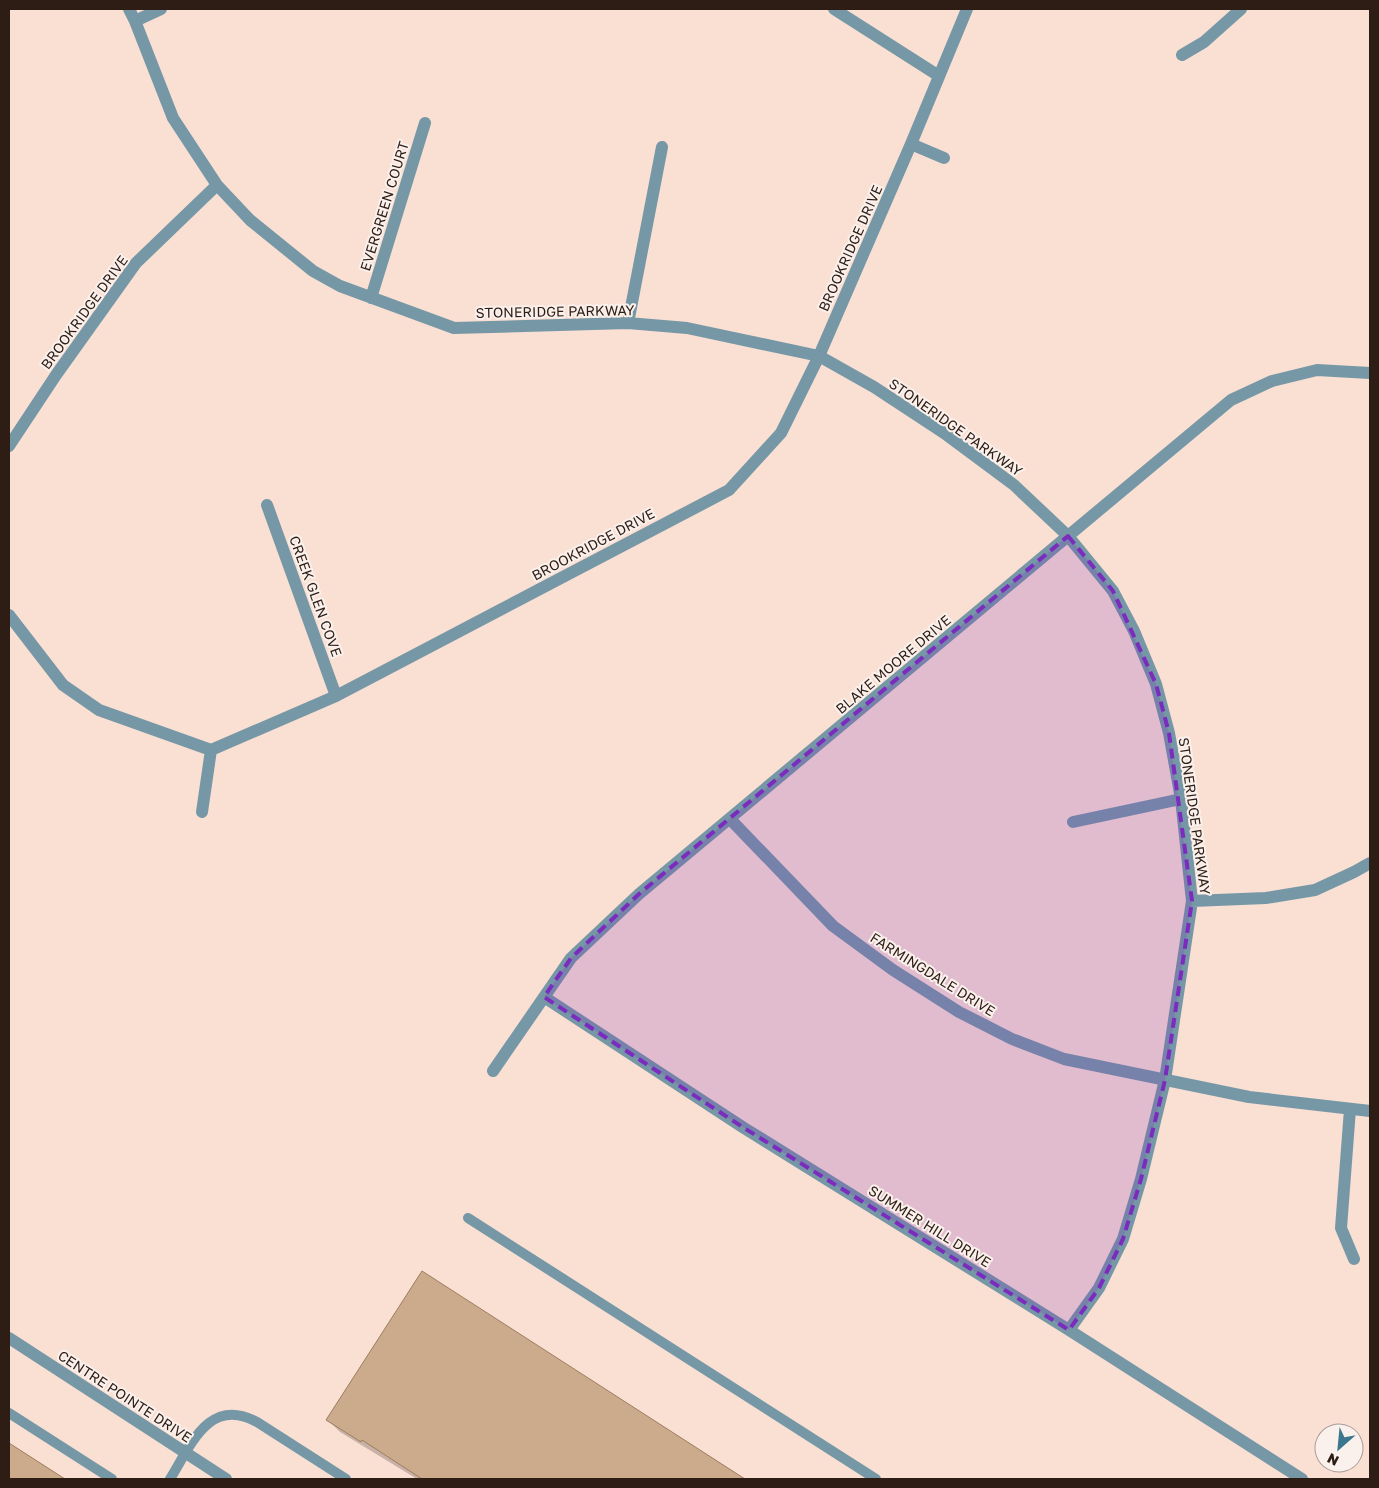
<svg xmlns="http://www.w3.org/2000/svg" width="1379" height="1488" viewBox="0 0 1379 1488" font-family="'Golos Text',sans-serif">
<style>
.shadow{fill:#0003}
.building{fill:#ccab8c;stroke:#9c7d5f}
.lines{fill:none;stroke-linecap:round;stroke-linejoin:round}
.lane{stroke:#7698a6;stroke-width:10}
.street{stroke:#7698a6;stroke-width:12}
.marked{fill:#7b2cbf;fill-opacity:0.2;stroke:#7b2cbf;stroke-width:4;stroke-dasharray:10 6;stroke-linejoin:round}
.labels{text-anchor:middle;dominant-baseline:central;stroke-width:4;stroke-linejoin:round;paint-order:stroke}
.street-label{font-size:14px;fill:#2d1d15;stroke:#faf0ec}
</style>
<rect width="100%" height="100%" fill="#fadfd3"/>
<path class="shadow" d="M422,1273L743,1479H417L340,1432L328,1420Z
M9,1444L63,1479H9Z"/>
<path class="building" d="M422,1271L745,1479H422L362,1440L361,1442L326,1420Z
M9,1443L65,1479H9Z"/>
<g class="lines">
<path class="lane" d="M468,1218L876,1479
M9,1413L112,1479
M170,1479C191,1445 209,1396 257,1422L346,1479"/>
<path class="street" d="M129,9L135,21L173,118L217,185L250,220L313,271L340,286L454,328L628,323L687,328L819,356L874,387L944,433L1014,485L1068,536L1113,591L1134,631L1156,684L1169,733L1181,799L1192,901L1165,1080L1141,1179L1123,1239L1099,1288L1069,1330
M834,9L939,76
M135,21L161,9
M1182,55L1204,42L1241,9
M911,144L944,158
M371,298L425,123
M628,323L662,147
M9,446L56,375L136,263L217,185
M267,505L336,696
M9,615L63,685L99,710L211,750L336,696L729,490L781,433L819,356L911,144L967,9
M202,812L211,750
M731,820L833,926L893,970L959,1012L1012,1039L1064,1059L1249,1097L1370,1111
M1073,822L1181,799
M1192,901L1266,898L1315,890L1354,872L1370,863
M544,997L744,1128L1069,1330L1302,1479
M493,1071L571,958L639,894L1231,400L1272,381L1317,370L1370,373
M1350,1109L1341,1228L1354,1259
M9,1338L226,1479"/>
</g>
<path class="marked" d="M1068,536L1113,591L1156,684L1169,733L1192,901L1165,1080L1141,1179L1123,1239L1099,1288L1069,1330L744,1128L544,997L571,958L639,894Z"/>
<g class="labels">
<g class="street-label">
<text transform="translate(384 206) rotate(-73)">EVERGREEN COURT</text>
<text transform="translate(850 248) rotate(-66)">BROOKRIDGE DRIVE</text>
<text transform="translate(555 311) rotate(-1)">STONERIDGE PARKWAY</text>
<text transform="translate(84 312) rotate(-54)">BROOKRIDGE DRIVE</text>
<text transform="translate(956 427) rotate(35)">STONERIDGE PARKWAY</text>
<text transform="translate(593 544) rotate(-28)">BROOKRIDGE DRIVE</text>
<text transform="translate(316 596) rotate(70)">CREEK GLEN COVE</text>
<text transform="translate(893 664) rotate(-40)">BLAKE MOORE DRIVE</text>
<text transform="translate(1195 816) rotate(82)">STONERIDGE PARKWAY</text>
<text transform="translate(933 974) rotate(32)">FARMINGDALE DRIVE</text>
<text transform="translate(930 1226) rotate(32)">SUMMER HILL DRIVE</text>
<text transform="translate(125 1396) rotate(33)">CENTRE POINTE DRIVE</text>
</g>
</g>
<rect width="1379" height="1488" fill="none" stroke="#2d1d15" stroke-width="20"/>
<g transform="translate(1339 1448) rotate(207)"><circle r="24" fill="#faf0ec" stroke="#a89c96"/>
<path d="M0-4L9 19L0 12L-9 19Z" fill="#3a778e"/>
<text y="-8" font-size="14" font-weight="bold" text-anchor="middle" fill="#2d1d15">N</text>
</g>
</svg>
